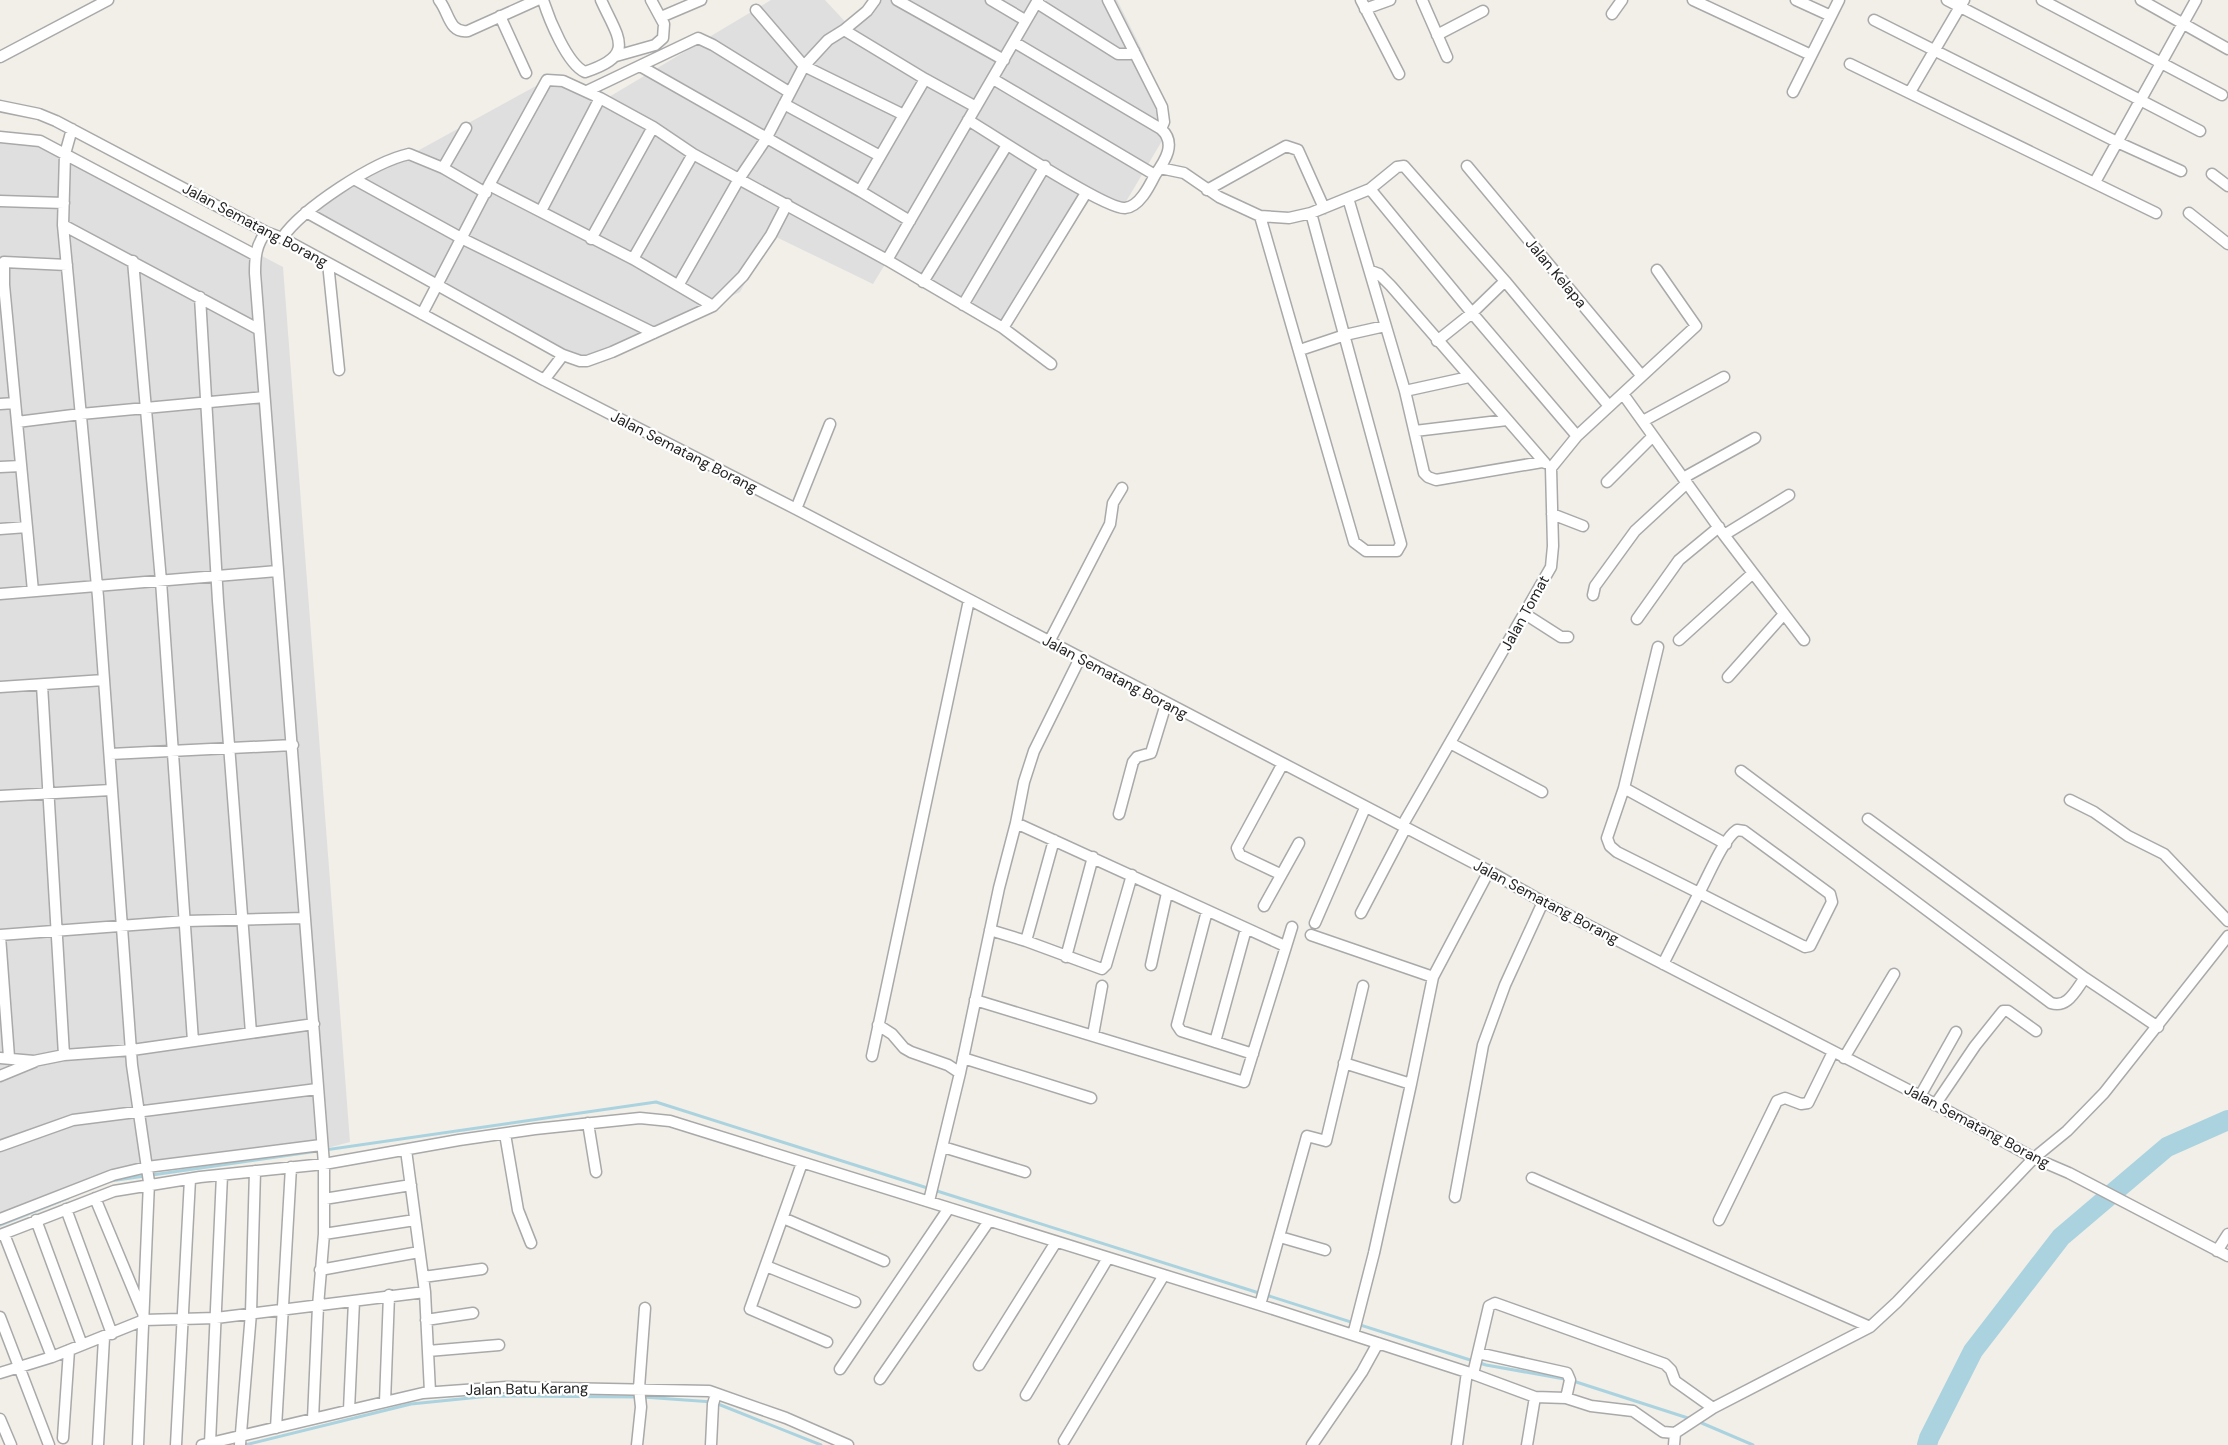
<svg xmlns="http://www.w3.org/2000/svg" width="2228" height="1445" viewBox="0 0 2228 1445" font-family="'DM Sans',sans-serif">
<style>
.residential{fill:#e0dfdf}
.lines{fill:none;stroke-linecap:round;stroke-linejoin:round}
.stream{stroke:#aad3df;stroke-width:3}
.river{stroke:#aad3df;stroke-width:20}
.minor-casing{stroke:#a9a9a9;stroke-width:13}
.minor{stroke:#fff;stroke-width:10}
.labels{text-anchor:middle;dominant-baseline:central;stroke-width:4.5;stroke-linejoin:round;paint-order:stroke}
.street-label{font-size:15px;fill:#222;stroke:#fff}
</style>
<rect width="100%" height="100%" fill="#f2efe9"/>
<path class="residential" d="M771,0H825L850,27L877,0H1117L1143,52L1169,129L1124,205L1093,195L1007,324L887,261L873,284L772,235L740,292L584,364L306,212L547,80L604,100Z
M0,133L33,134L68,154L283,267L350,1142L320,1150L108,1174L0,1215Z"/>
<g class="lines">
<path class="stream" d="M152,1175L656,1102L1259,1293
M110,1181L145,1176
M0,1225L68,1198
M1266,1295L1486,1365L1570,1380L1691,1419
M643,1397L713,1402L821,1445
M1697,1421L1753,1445
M245,1445L411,1404L490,1396L636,1397"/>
<path class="river" d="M1927,1445L1929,1438L1973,1351L2061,1237L2167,1147L2228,1120"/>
<g class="minor-casing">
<path id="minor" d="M439,0C449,12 449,34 468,31L537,0
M543,0C549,19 567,64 585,72C637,55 618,38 601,0
M897,0L1004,60
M991,0L1025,20
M1361,0L1399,74
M1422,0L1447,57
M1693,0L1811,55
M1796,0L1831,16
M1947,0L2200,131
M2042,0L2222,95
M2141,0L2228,49
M1037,3L1118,54H1130L1134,51
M1365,9L1390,0
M1612,14L1622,0
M500,16L526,73
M661,17L701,0
M1874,20L2117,142L2181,171
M844,30L867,11L875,0
M1437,35L1483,11
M1014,42L1161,129L1164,122L1162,107L1108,0
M616,56L655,45L663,38L664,24L651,0
M0,57L108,0
M1850,64L2156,213
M640,66L860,191L904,115L804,66L756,10
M993,79L1155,175C1165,161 1177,143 1161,129
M587,91L698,38L713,45L789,92
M1793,92L1839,0
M1910,92L1964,0
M784,104L880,156
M0,106L39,114L56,121L266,232L282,238L544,380L796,509L1489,871L1543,902L1920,1096L2034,1158L2069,1173L2228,1256
M904,115L925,79
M968,120C991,134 1106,210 1125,208C1139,207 1149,187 1155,175
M72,129L65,154L63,225L98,597L132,1065L149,1182L138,1445
M0,137L40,141L255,255
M1467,166L1641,375
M443,168L466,128
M1160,168L1184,173L1219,197L1260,216L1289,218L1311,213L1370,189L1397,167L1404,166L1505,281L1609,406
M2212,174L2228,186
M354,179L461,238L654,333
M2095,182L2196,0
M489,185L547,80L563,81L600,98L653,127L693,154L887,260L1038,0
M1370,189L1472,313L1577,436
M1207,190L1286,146L1298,150L1324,208
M860,191L910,221
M1348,198L1405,391L1424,473L1428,477L1436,480L1542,462
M0,201L64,203
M541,211L600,98
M306,212L563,355L580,361H587L612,352L713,306L743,276L771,235L787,204
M2189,213L2228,244
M1260,216L1354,542L1366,551H1397L1401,544L1311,213
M63,225L258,329
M266,232C256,245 255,257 255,273L324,1164V1234L318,1306L313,1419
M282,238C303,208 373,162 409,154L443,168L486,193
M591,239L653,127
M633,259L693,154
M887,260L1003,328L1086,193
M133,261L161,581L193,1041
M328,263L339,370
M1371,271L1379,274L1391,286L1545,463
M923,282L1007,145
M679,284L739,179L766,139L804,66L828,40L844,30L925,79L976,107
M200,297L218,601L251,1033
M963,305L1045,166
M422,314L489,185L633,259L713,306
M1003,328L1051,364
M1437,341L1472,313L1505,281
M1300,350L1345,335L1385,326
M544,380L563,355
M1405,391L1469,377
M1623,394L1724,535L1804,640
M0,404L15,403
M1643,421L1724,377
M17,422L81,414L264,397
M1415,431L1507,420
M0,467L21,466
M1683,478L1755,438
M1607,482L1653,436
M796,509L830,424
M1552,514L1583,526
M0,529L27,527
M1724,535L1789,495
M33,591L4,285V262L67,265
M0,594L277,571
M1593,595L1595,586L1635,531L1687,483
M1525,614L1561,637H1568
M1637,619L1679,560L1719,527
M1679,640L1753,573
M1049,642L1110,524L1113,503L1122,488
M1658,647L1624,788L1607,838L1610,846L1617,852L1699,893L1663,964
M1728,677L1784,614
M42,685L64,1055
M0,687L104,680
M1450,743L1542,792
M110,754L293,745
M1741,771L2051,1003C2068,1009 2076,989 2085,978
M1624,788L1726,844
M0,796L111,790
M2070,800L2094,812L2128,836L2164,854L2228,921
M1119,814L1133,762L1137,757L1151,753L1166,704
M1868,819L2085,978L2158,1027
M1016,823L1285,946
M1402,826L1551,567L1553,546L1551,468L1577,436L1696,326L1657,270
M1737,830L1744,831L1830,894L1832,902L1810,946L1805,947L1699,893C1708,877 1723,839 1737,830Z
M1280,874L1240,855L1237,848L1282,765
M1264,906L1299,843
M1207,911L1177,1025L1181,1031L1253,1054
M1361,913L1405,829
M1315,923L1365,808
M990,930L1026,941L1102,969L1106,965L1132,875
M0,935L186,921L305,918
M1311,935L1433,977
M0,936L9,1057
M1026,941L1054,840
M1066,957L1093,857
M1151,965L1167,893
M975,1000L1244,1082L1292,927
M878,1025L892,1034L904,1048L911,1052L948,1065L960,1073
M1093,1035L1102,986
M1215,1042L1246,929
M872,1056L969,600
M0,1058L34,1061L64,1055L132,1050L314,1024
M963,1058L1091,1098
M1844,1058L1894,974
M1344,1063L1411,1084L1433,977L1489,871
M0,1076L34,1062
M1920,1096L1956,1032
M1935,1105L1975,1046L2003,1011H2008L2036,1031
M588,1123L596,1172
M505,1134L518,1210L531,1243
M0,1146L73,1120L317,1089
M943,1147L1025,1172
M406,1150L425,1292L430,1392
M802,1163L750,1309L827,1342
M1532,1178L1870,1327
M1455,1197L1483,1045L1505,985L1543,902
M95,1198L142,1311
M324,1199L411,1185
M929,1201L960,1073L999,888L1016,823L1024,782L1034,751L1080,658
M66,1209L112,1334
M783,1218L884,1261
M0,1219L113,1175L147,1167L321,1145
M36,1220L82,1345
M1719,1220L1777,1101L1785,1098L1801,1104L1808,1103L1833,1052
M4,1234L52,1357
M324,1234L415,1220
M0,1235L114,1191L200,1177L324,1164L459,1140L535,1129L640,1118L670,1121L1276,1310L1473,1374L1535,1397L1566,1398L1591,1406L1633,1411L1663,1432L1675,1433L1674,1445
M1280,1237L1325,1250
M2217,1251L2228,1234
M766,1266L855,1302
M320,1270L419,1252
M423,1277L482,1269
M1260,1305L1307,1136L1326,1141L1363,986
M0,1317L49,1445
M426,1320L473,1313
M1353,1335L1374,1253L1411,1084
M428,1351L499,1345
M1478,1353L1567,1373L1570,1380L1566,1398
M979,1365L1056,1242
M840,1369L949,1208
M0,1373L52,1357L144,1320L216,1318L425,1292
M1473,1374L1489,1306L1495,1303L1665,1364L1671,1370L1675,1381L1713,1408
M880,1379L989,1221
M1026,1395L1108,1258
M385,1402L389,1295
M349,1410L354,1301
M0,1419L11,1445
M276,1428L291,1167
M1675,1433L1713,1408L1870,1327L1897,1302L2034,1158L2067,1131L2104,1093L2228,936
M63,1438L69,1350
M1064,1441L1164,1275
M210,1443L222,1175
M98,1445L104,1338
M176,1445L190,1179
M202,1445L423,1393L506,1387L709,1391L786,1418L848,1445
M240,1445L251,1313L255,1171
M637,1445L641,1407L639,1388L645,1308
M711,1445L713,1404L716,1394
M1312,1445L1362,1372L1378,1343
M1457,1445L1467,1372
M1527,1445L1535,1397"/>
</g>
<use href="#minor" class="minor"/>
</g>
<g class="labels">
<g class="street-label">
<text transform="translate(255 225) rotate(28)">Jalan Sematang Borang</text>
<text transform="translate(1556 273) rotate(50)">Jalan Kelapa</text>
<text transform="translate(684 452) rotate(27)">Jalan Sematang Borang</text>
<text transform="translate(1525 613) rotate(-61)">Jalan Tomat</text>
<text transform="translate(1115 677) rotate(28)">Jalan Sematang Borang</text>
<text transform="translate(1546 902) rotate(28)">Jalan Sematang Borang</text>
<text transform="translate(1977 1126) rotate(28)">Jalan Sematang Borang</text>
<text transform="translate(527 1389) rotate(-1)">Jalan Batu Karang</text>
</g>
</g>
</svg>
